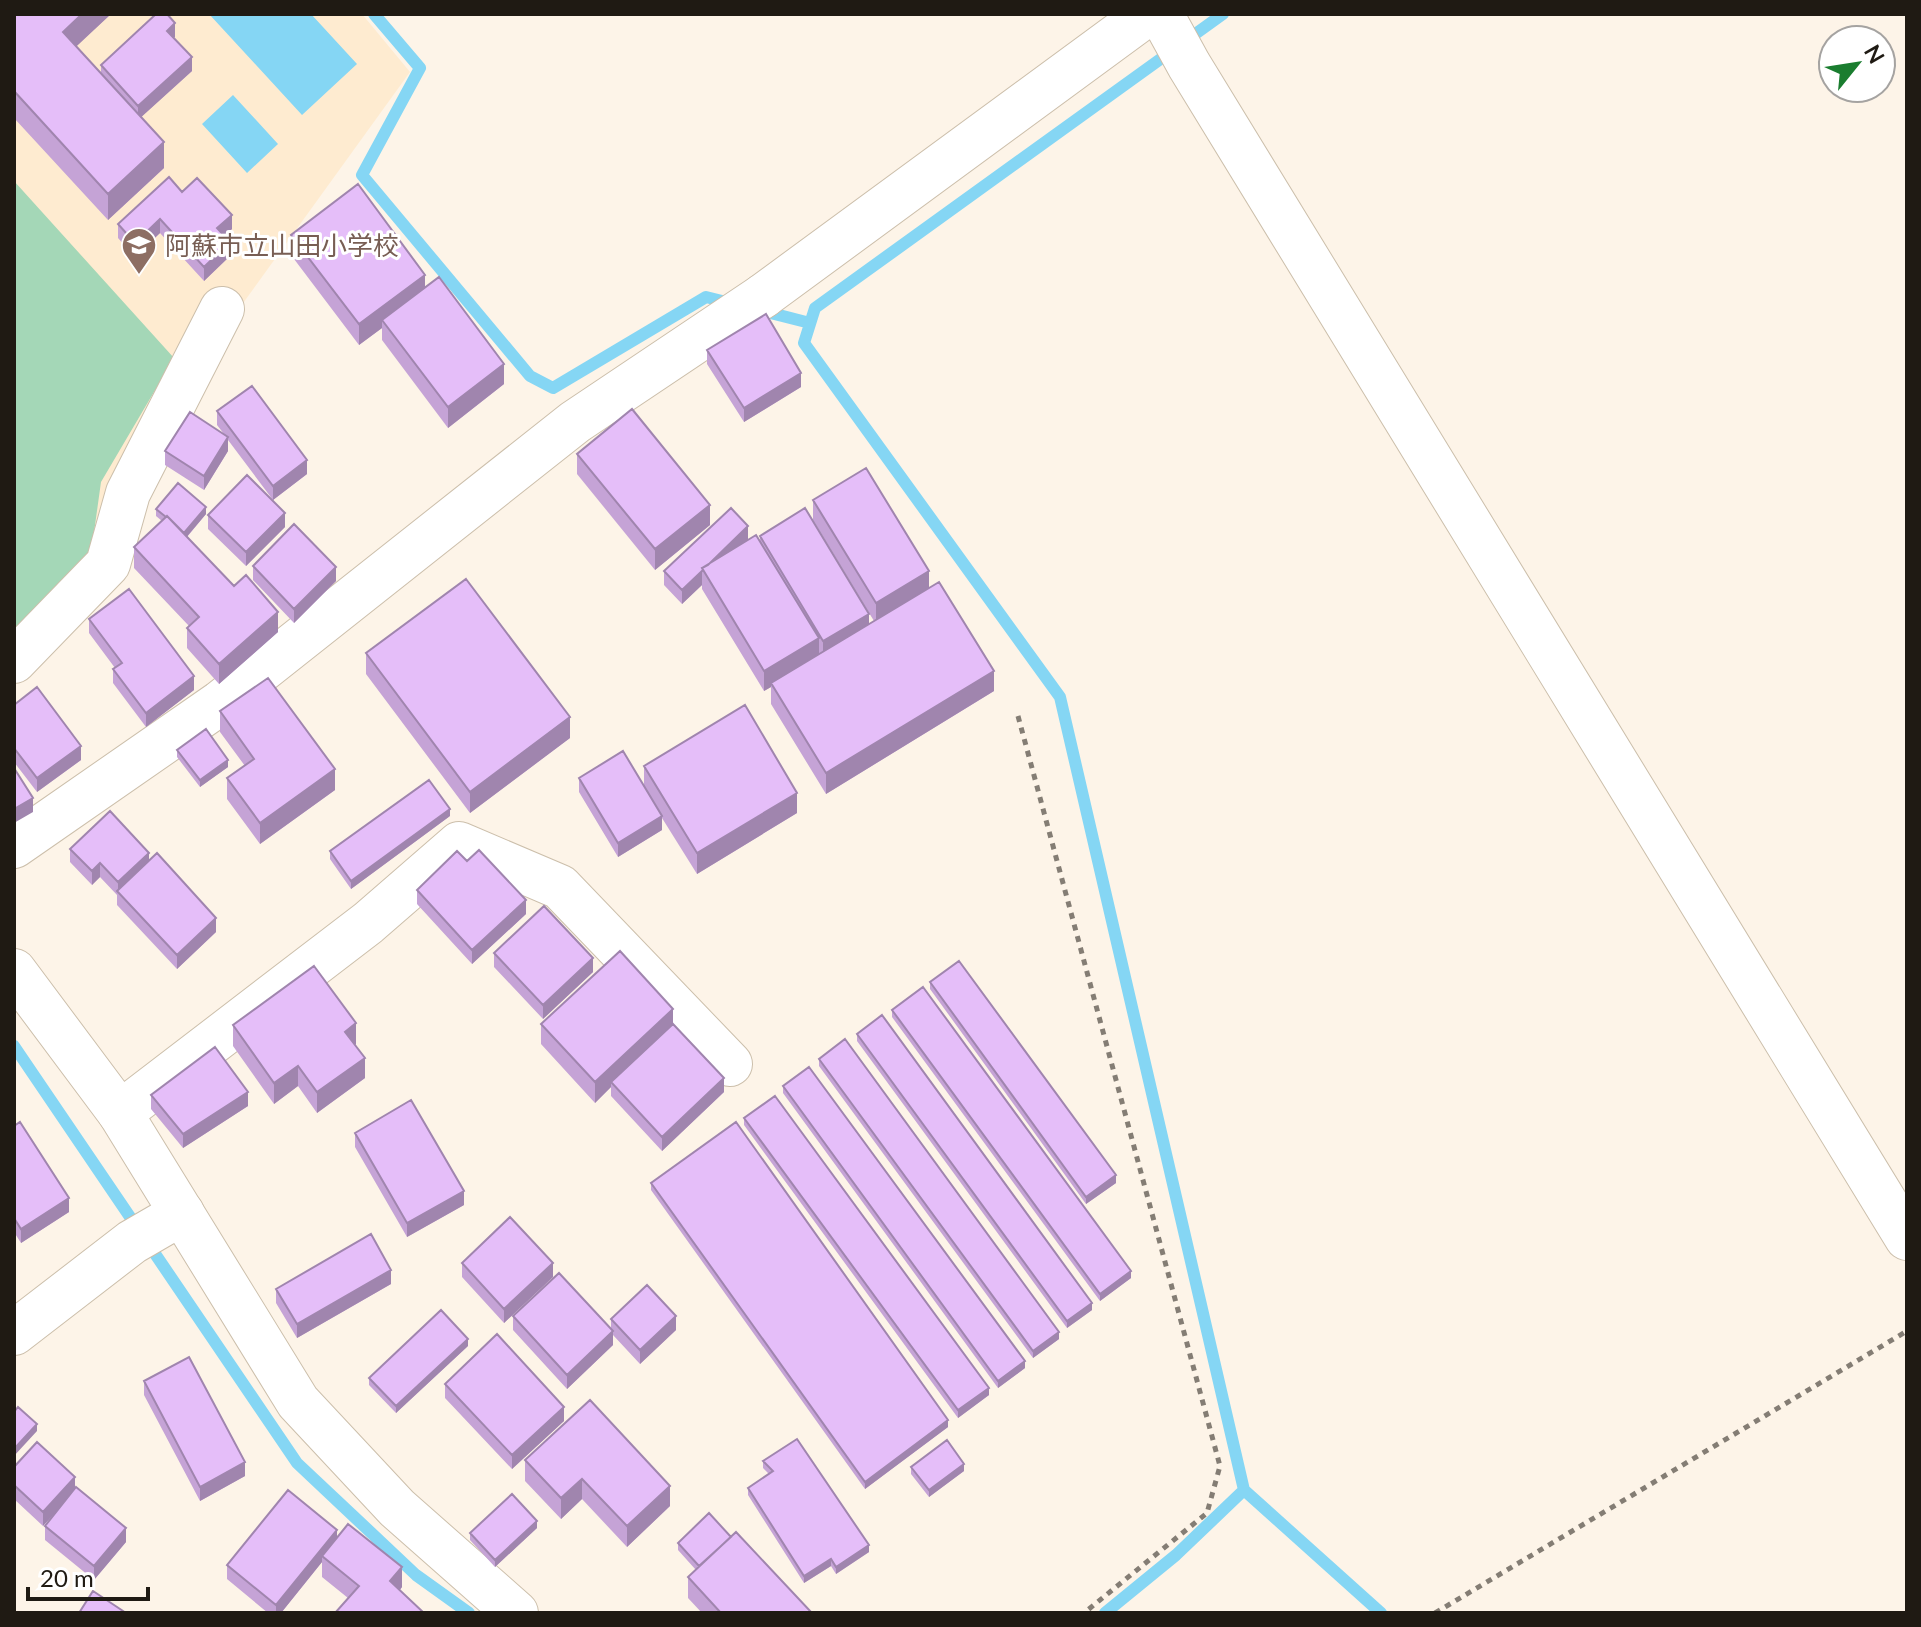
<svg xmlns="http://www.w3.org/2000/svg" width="1921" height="1627" viewBox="0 0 1921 1627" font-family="Lato,'Noto Sans JP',sans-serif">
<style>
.built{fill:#feebd0}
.green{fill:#a4d7b7}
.water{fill:#85d6f4}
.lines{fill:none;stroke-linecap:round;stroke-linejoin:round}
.stream{stroke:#85d6f4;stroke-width:12}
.street-casing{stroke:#ccbfab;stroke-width:46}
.secondary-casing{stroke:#ccbfab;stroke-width:46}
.path{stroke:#847d74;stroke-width:5;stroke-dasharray:6 6;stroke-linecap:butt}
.street{stroke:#fff;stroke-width:44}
.secondary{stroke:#fff;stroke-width:44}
.wall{fill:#c5a3d6}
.shaded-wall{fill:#a085ae}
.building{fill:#e5bef9;stroke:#a085ae;stroke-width:2}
.labels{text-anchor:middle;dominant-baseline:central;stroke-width:6;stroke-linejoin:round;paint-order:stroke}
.education-label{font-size:26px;fill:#785e54;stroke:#fff;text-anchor:start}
</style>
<rect width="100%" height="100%" fill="#fdf4e8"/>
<path class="built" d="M14,14H362L410,72L116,479L99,558L14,646Z"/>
<path class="green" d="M14,181L174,358L101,482L91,554L14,634Z"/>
<path class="water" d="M209,14H311L357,64L302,115Z
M233,95L278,144L247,173L202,124Z"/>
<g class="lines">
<path class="stream" d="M374,14L420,68L362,175L530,376L553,388L706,297L734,304
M1223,14L815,308L804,343L1060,697L1244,1490L1381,1613
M759,310L810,323
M14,1046L297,1463L416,1575L469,1613
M1105,1613L1176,1555L1244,1490"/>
<g class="street-casing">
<path id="street" d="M1161,14L1189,65L1907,1238
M14,661L108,564L128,493L222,309
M14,846L220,703L575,422L763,296
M120,1113L368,923L459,844L560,887L730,1064
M14,1333L132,1242L182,1213"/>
</g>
<g class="secondary-casing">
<path id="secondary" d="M763,296L1147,14
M14,971L120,1113L298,1402L397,1508L516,1613"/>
</g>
<path class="path" d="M1018,716L1220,1466L1207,1513L1084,1613
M1435,1613L1907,1331"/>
<use href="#street" class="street"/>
<use href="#secondary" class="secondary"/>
</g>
<path class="wall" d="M14,14H111L76,46L101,74V65L175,37L174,38L192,71L141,117L164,168L108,220L14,118Z
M182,192L232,229L224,236L230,256L204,281L160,233L135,257L118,238V224Z
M291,235L425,287L504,384L448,428L382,340V328L359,345L291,255Z
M707,350L801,387L744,422L707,364Z
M217,411L307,474L273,500L228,440V451L204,490L165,465V451L224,434L217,425Z
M577,454L710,525L655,570L577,474Z
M813,500L929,588L994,691L826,794L771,704V687L764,691L702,589V585L682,604L664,585V571L748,540L760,541V536L869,624L874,621L813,520Z
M156,509L206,514L187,537L278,632L219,684L187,648V628L189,626L134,568V547L162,521L156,516Z
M208,515L285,527L246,566L208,529Z
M253,566L336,581L294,623L253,580Z
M89,619L194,690L146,727L113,683V669L115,668L89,633Z
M366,653L570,738L470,813L366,674Z
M14,705L81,760L37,792L14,762Z
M220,711L335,790L260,844L227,799V778L245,766L220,732Z
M177,750L228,767L200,787L177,757Z
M644,766L797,813L697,874L662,818V830L618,857L579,792V778L644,786Z
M450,816L351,889L330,859V851Z
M70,849L149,860L216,932L177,969L117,905V895L100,877L92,885L70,862Z
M467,861L526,914L472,964L417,904V890Z
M494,953L593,972L543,1019L494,967Z
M930,982L1116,1183L1086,1204L930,989Z
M892,1010L1131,1278L1100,1301L892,1017Z
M541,1024H673L724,1092L662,1151L611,1096V1087L595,1103L541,1044Z
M233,1025L356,1044L355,1045L365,1078L317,1113L298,1086L274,1104L233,1046Z
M857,1034L1092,1310L1067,1328L857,1041Z
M819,1059L1059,1339L1033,1358L819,1066Z
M783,1086L1025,1368L998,1388L783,1093Z
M151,1095L248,1106L183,1148L151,1109Z
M744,1118L989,1395L958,1418L744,1125Z
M14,1126L69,1212L21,1243L14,1232Z
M355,1133L464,1205L407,1237L355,1147Z
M651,1183L948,1427L865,1489L651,1190Z
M462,1263L553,1277L504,1323L462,1277Z
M391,1284L297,1338L276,1303V1289Z
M513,1316L611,1329V1319L676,1330L640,1364L613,1335V1345L567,1389L513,1330Z
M468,1346L396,1413L369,1385V1378Z
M144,1381L245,1476L200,1501L144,1395Z
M445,1384L564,1421L512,1469L445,1398Z
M525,1460L670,1506L627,1547L582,1499L561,1519L525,1481Z
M763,1461L869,1552L836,1574L831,1566L804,1583L748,1495V1488L769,1474L763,1468Z
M14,1467L75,1489L126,1542L94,1580L45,1540V1526L58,1510L43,1526L14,1499Z
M911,1467L964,1471L929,1497L911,1474Z
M537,1528L495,1567L470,1540V1533Z
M731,1537L812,1613H702L688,1598V1577L696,1570L678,1550V1543Z
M337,1538L402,1587L400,1590L348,1598L322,1577V1562L281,1613H268L227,1579V1565Z"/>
<path class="shaded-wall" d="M82,14H111L63,59V32Z
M175,23V37L167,44V31Z
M192,57V71L138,120V106Z
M164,142V168L108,220V194Z
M232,215V229L217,242V228Z
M160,219V233L135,257V243Z
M230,242V256L204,281V267Z
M425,275V295L382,320V328L359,345V324Z
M504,364V384L448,428V407Z
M801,373V387L744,422V408Z
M228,437V451L204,490V476Z
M307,460V474L273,500V486Z
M710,505V525L655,570V549Z
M206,507V514L184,540V533Z
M285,513V527L246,566V552Z
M748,526V540L703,570Z
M336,567V581L294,623V609Z
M702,571V585L682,604V590Z
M929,571V591L876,624V603Z
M278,612V632L219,684V664Z
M869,614V628L823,655V641Z
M819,638V659L771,683V687L764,691V671Z
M994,671V691L826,794V773Z
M194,676V690L146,727V713Z
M570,717V738L470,813V792Z
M81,746V760L37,792V778Z
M228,760V767L200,787V780Z
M335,769V790L260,844V823Z
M797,793V813L697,874V853Z
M33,798V812L14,823V809Z
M450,809V816L351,889V881Z
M662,816V830L618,857V843Z
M149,853V867L118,892V882Z
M100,863V877L92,885V871Z
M526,900V914L472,964V950Z
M216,918V932L177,969V955Z
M593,958V972L543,1019V1005Z
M673,1009V1029L611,1082V1087L595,1103V1082Z
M356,1023V1044L345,1052V1032Z
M365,1058V1078L317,1113V1092Z
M298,1066V1086L274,1104V1083Z
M724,1078V1092L662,1151V1137Z
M248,1092V1106L183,1148V1134Z
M1116,1175V1183L1086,1204V1197Z
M464,1191V1205L407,1237V1223Z
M69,1198V1212L21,1243V1229Z
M553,1263V1277L504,1323V1309Z
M391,1270V1284L297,1338V1324Z
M1131,1271V1278L1100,1301V1294Z
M1092,1303V1310L1067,1328V1321Z
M676,1316V1330L640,1364V1350Z
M613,1331V1345L567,1389V1375Z
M1059,1332V1339L1033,1358V1351Z
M468,1339V1346L396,1413V1406Z
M1025,1361V1368L998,1388V1381Z
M989,1388V1395L958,1418V1410Z
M564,1407V1421L512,1469V1455Z
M948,1420V1427L865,1489V1482Z
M37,1424V1431L14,1456V1449Z
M245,1462V1476L200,1501V1487Z
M964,1464V1471L929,1497V1490Z
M75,1477V1491L43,1526V1512Z
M582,1479V1499L561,1519V1498Z
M670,1486V1506L627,1547V1526Z
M537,1521V1528L495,1567V1560Z
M126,1528V1542L94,1580V1566Z
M337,1530V1544L322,1556V1562L281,1613H276V1605Z
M869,1545V1552L836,1574V1567Z
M831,1559V1566L804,1583V1576Z
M402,1567V1587L390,1602V1581Z"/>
<path class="building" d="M14,14H82L63,32L164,142L108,194L14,91Z
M156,14H167L175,23L167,31L192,57L138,106L101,65Z
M169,177L182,192L197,178L232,215L217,228L230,242L204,267L160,219L135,243L118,224Z
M358,184L425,275L359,324L291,235Z
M439,277L504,364L448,407L382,320Z
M766,314L801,373L744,408L707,350Z
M252,386L307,460L273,486L217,411Z
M632,409L710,505L655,549L577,454Z
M190,412L228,437L204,476L165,451Z
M866,468L929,571L876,603L813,500Z
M247,475L285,513L246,552L208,515Z
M178,483L206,507L184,533L167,516L166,517L156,509Z
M731,508L748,526L708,565L702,568L703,570L682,590L664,571Z
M805,508L869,614L823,641L760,536Z
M167,516L234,586L246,575L278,612L219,664L187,628L199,617L134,547Z
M294,524L336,567L294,609L253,566Z
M756,535L819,638L764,671L702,568Z
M466,579L570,717L470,792L366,653Z
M939,582L994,671L826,773L771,683Z
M129,589L194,676L146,713L113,669L122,663L89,619Z
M268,678L335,769L260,823L227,778L254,759L220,711Z
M37,687L81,746L37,778L14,748V705Z
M745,705L797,793L697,853L644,766Z
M206,729L228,760L200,780L177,750Z
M623,751L662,816L618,843L579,778Z
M14,768L33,798L14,809Z
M429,780L450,809L351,881L330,851Z
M110,811L149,853L118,882L100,863L92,871L70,849Z
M479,850L526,900L472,950L417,890L457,851L467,861Z
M157,853L216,918L177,955L117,891Z
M544,906L593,958L543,1005L494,953Z
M620,951L673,1009L595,1082L541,1024Z
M959,961L1116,1175L1086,1197L930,982Z
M314,966L356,1023L345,1032L365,1058L317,1092L298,1066L274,1083L233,1025Z
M923,987L1131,1271L1100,1294L892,1010Z
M882,1015L1092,1303L1067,1321L857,1034Z
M673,1024L724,1078L662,1137L611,1082Z
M845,1039L1059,1332L1033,1351L819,1059Z
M215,1047L248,1092L183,1134L151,1095Z
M809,1067L1025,1361L998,1381L783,1086Z
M775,1096L989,1388L958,1410L744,1118Z
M411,1100L464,1191L407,1223L355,1133Z
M20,1122L69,1198L21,1229L14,1218V1126Z
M736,1122L948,1420L865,1482L651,1183Z
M510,1217L553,1263L504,1309L462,1263Z
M371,1234L391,1270L297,1324L276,1289Z
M559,1273L613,1331L567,1375L513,1316Z
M647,1285L676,1316L640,1350L611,1319Z
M441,1310L468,1339L396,1406L369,1378Z
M497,1334L564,1407L512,1455L445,1384Z
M189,1357L245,1462L200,1487L144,1381Z
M590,1400L670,1486L627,1526L582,1479L561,1498L525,1460Z
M18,1407L37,1424L14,1449V1412Z
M797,1439L869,1545L836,1567L831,1559L804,1576L748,1488L773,1471L763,1461Z
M947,1440L964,1464L929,1490L911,1467Z
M37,1442L75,1477L43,1512L14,1485V1467Z
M76,1487L126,1528L94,1566L45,1526Z
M288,1490L337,1530L276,1605L227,1565Z
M512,1494L537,1521L495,1560L470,1533Z
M709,1513L731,1537L699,1566L678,1543Z
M348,1524L402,1567L390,1581L424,1613H335L359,1586L322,1556Z
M736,1532L812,1613H721L688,1577Z
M93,1591L126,1613H79Z"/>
<defs>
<g id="school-pin" transform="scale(1.8)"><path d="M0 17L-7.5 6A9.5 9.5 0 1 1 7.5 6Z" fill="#8d6e63" stroke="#fff"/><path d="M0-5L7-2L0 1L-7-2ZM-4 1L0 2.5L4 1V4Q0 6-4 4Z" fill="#fff"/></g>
</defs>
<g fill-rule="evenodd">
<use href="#school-pin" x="139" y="245"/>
</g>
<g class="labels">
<g class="education-label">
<text x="165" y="245">阿蘇市立山田小学校</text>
</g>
</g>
<rect width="1921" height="1627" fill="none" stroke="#1f1a13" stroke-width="32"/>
<g transform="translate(1857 64) rotate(60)"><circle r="38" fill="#ffffff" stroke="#a5a3a1" stroke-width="2"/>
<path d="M0-6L14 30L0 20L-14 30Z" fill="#1a7d2f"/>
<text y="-12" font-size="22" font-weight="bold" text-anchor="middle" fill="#1f1a13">N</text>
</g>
<path d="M28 1587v12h120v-12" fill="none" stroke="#1f1a13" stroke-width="4"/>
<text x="40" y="1587" font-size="24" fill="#1f1a13" stroke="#ffffff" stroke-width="6" paint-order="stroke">20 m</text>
</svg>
